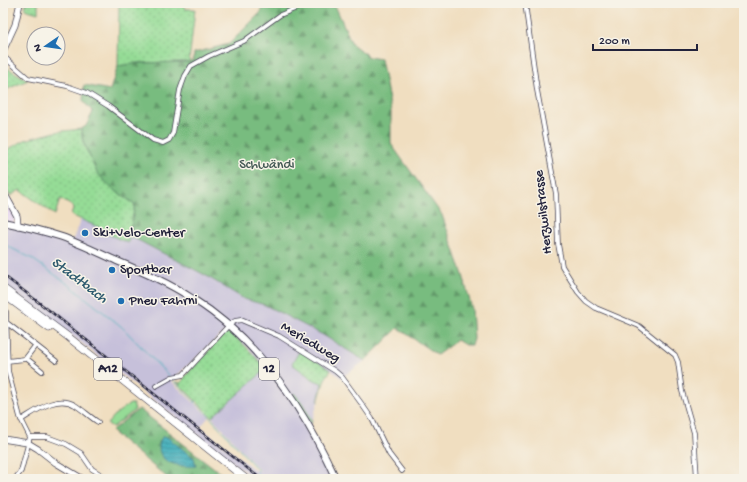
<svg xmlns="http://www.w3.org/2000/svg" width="747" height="482" viewBox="0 0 747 482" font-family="'Gochi Hand',sans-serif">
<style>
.built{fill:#e4d3f2}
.industrial{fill:#c6c0da;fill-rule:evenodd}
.grass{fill:url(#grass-dots);stroke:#5c7f68}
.forest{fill:url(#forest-firs);stroke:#4d6f5d;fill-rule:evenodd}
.park{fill:url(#park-crowns);stroke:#5c7f68}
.water{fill:url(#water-rules);stroke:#30687a}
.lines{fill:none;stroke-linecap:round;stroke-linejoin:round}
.stream{stroke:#3dadba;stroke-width:1}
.street-casing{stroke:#413e4f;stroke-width:5.5}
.secondary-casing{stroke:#413e4f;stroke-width:7}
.primary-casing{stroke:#413e4f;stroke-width:8}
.highway-casing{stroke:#413e4f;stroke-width:8}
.street{stroke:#fff;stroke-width:4}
.secondary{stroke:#fff;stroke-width:5.5}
.primary{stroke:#fff;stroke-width:6}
.highway{stroke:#fff;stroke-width:7}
.rail-casing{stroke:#22223b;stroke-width:2.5}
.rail{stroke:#f7f3e8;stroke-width:1;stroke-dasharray:3;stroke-linecap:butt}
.poi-dot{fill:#1f6fb2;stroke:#f7f3e8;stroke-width:1.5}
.labels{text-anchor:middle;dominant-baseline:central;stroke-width:3;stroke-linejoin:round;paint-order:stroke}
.shield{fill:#f7f3e8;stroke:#62616f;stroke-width:1}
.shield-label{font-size:13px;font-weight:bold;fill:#22223b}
.park-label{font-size:14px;fill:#445a56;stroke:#f7f3e8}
.street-label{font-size:14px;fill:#22223b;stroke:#f7f3e8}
.poi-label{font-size:14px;fill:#22223b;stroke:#f7f3e8;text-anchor:start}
.water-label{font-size:15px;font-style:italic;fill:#2d5a6e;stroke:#f7f3e8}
</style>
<defs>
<pattern id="grass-dots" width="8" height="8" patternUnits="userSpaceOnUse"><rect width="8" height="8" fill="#95dc96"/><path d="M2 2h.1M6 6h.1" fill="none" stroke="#80bc82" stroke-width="1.8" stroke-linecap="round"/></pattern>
<pattern id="forest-firs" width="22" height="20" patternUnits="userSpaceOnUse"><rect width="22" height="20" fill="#78bc7f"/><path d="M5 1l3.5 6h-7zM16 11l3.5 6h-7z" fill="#629869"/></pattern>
<pattern id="park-crowns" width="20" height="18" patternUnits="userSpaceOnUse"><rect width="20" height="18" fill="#95dc96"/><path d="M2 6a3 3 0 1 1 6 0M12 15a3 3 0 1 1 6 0" fill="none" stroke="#80bc82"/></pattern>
<pattern id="water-rules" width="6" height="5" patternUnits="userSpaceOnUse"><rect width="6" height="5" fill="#3dadba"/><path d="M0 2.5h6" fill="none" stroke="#338c98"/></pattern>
</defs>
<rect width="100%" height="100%" fill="#f7f3e8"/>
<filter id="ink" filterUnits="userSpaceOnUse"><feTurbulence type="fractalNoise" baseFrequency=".025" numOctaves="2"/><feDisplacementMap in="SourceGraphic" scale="8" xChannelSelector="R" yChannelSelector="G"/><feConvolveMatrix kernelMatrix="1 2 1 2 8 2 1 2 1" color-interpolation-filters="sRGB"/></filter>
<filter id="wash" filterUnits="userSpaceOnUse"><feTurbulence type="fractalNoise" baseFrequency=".012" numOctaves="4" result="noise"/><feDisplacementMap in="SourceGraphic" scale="16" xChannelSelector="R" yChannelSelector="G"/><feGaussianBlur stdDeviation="0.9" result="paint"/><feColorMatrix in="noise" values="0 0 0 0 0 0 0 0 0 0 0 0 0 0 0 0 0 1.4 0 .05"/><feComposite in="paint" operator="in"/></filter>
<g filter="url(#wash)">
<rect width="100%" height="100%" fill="#f0dec0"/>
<path class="built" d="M3,195L15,216L13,227L3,224Z"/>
<path class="industrial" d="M81,219L109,232L108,234L128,242L130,236L205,275L244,299L265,305L323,335L365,361L341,378L331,370L325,379L312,421L307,430L332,479H254L33,305H32L3,285V224L66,243L73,239ZM227,329L248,347L266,368L212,417L260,471L255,470L200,427L209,417L171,381Z"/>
<path class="grass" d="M26,3H38V13L25,9Z
M119,3H181L186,9H195L189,62L138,63L118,66Z
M5,67L28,80L3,91V69Z
M81,129L83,142L89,155L111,188L135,204L128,243L108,234L109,232L71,215L74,207L60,199L55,215L20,190L10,196L3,184V152L25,140L55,132Z
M226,332C237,334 258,360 266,369L212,417L176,381L179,383L182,382L185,376Z
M300,350L331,370L325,379L318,402L322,383L314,380L292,364Z
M294,393L303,404L312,421L311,424L293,397V394Z"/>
<path class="forest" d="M263,3H334L352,44L369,57L381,59L391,111V144L442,215L463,275L472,309L474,339L472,345H465L457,340L437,355L398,328L365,361L323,335L265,305L244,299L205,275L130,236L135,204L111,188L97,173L83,141L81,129L86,126L93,112L83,101L84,85L110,90L118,66L138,63L189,62L193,60L194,53L229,44L261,12Z
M139,409L228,479H169L111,431ZM167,437L173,442L168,462Z"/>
<path class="park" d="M130,404H133L135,410L113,427L107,424L117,413Z"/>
<path class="water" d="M163,436L167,437L194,458L196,466C183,467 160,465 159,448C159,443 160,440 163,436Z"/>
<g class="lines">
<path class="stream" d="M3,244L31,258L68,284L122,327L169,376
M172,379L211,418L257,469V473"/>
</g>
</g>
<g filter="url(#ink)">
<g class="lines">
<g class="street-casing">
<path id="street" d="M525,3L537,90L556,194L558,244L562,266L578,292L586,301L596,308L639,326L675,355L678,362L682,391L694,433L697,479
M3,56L28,78L67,86L87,93L108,106L153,140L163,143L169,140L173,133L180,90L185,76L191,66L209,56L244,41L280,15L309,3
M6,312L8,371L20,417L30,437L21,471L15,479
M7,323L56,361
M26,358L35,346
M7,361L25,359L26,358L42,371
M156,386L172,377L183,375L229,325L235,321L241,320L279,336L335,371L342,377L361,403L372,419L389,454L402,471
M21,420C36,411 57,394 75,405C83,410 90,417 98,422
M30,437H47L66,444L81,453L92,469L108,479"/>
</g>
<g class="secondary-casing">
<path id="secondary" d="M3,51L15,25L20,3
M3,191L17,216L18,226
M3,439L28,443L38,449L56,463L83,479"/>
</g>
<g class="primary-casing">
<path id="primary" d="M3,222C23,226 43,231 62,237C81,244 99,253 117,261C143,272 169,283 193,299C259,340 304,409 336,479"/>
</g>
<g class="highway-casing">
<path id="highway" d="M3,288L67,336L246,479
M3,294L49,328"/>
</g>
<use href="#street" class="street"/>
<use href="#secondary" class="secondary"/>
<use href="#primary" class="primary"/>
<use href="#highway" class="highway"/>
<g class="rail-casing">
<path id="rail" d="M3,275L50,311L261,479"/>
</g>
<use href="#rail" class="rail"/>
</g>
</g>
<g class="poi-dot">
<circle cx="85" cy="233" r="4"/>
<circle cx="112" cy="270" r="4"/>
<circle cx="121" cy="301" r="4"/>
</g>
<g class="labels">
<g class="shield">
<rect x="94" y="358" width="28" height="22" rx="3"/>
<rect x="259" y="358" width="20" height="22" rx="3"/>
</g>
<g class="shield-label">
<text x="108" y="369">A12</text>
<text x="269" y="369">12</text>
</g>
<g class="park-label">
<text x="267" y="165">Schwändi</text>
</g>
<g class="street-label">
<text transform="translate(544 212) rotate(-96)">Herzwilstrasse</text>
<text transform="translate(310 343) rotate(31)">Meriedweg</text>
</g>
<g class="poi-label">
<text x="93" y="233">Ski+Velo-Center</text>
<text x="120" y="270">Sportbar</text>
<text x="129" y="301">Pneu Fahrni</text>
</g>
<g class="water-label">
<text transform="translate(79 281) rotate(37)">Stadtbach</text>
</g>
</g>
<rect width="747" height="482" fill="none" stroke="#f7f3e8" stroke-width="16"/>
<g transform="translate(46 46) rotate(257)"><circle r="19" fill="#f7f3e8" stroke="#a29fa3"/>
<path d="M0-3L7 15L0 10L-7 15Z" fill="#1f6fb2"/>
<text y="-6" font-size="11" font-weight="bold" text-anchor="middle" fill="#22223b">N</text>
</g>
<path d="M593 44v6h104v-6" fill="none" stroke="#22223b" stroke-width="2"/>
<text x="599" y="44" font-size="12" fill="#22223b" stroke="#f7f3e8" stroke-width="3" paint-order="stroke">200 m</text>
</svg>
